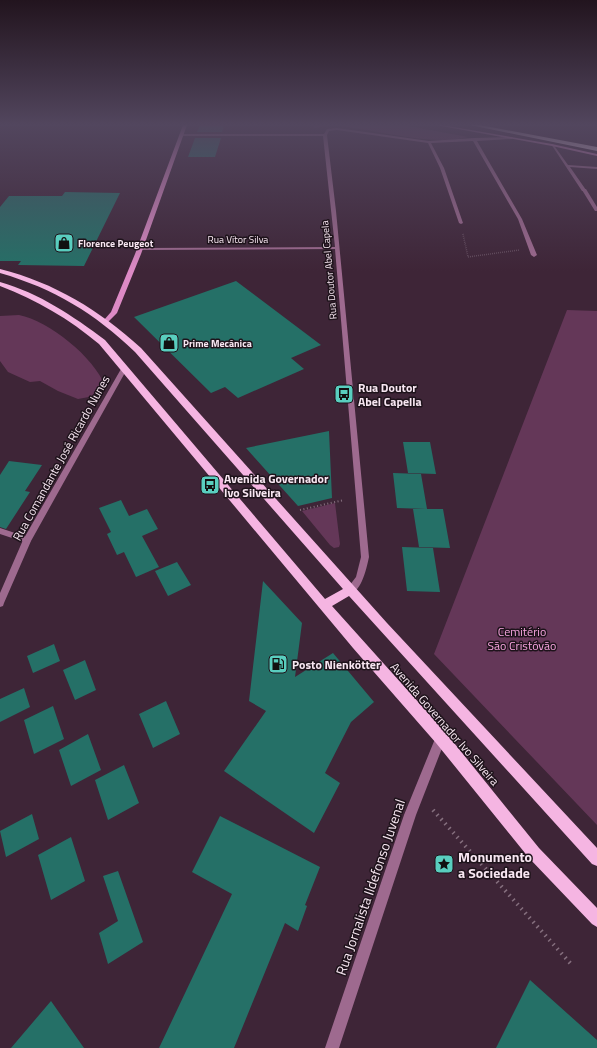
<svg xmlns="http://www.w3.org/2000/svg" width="597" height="1048" viewBox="0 0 597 1048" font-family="'Titillium Web',sans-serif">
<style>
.green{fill:#643758}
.building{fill:#257067}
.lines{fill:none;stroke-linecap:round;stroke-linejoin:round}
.path-far2{stroke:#856f7e;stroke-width:1.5;stroke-dasharray:0.5 1.5;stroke-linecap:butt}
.path-far1{stroke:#856f7e;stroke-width:2;stroke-dasharray:1 2.5;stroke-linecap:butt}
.path{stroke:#856f7e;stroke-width:4;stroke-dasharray:1.5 4.5;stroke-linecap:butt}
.service{fill:#9e6a8f;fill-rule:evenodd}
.minor{fill:#9e6a8f;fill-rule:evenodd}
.secondary{fill:#dd8ac5;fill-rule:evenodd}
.primary{fill:#f5b5e2;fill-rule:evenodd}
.motorway{fill:#fde2f4;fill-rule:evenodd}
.labels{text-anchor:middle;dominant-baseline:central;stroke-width:3;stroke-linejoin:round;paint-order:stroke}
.far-street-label{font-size:10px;fill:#f8e7f2;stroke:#1e131b}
.far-poi-label{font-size:10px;font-weight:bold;fill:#f8e7f2;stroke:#1e131b;text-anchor:start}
.poi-label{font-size:12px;font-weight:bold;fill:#f8e7f2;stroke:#1e131b;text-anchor:start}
.street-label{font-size:12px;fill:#f8e7f2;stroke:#1e131b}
.park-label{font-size:12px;fill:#f8a5e0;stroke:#1e131b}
.near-poi-label{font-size:14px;font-weight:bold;fill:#f8e7f2;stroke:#1e131b;text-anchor:start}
.near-street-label{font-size:14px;fill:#f8e7f2;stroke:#1e131b}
</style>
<rect width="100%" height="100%" fill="#3e2537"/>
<path class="green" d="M313,125H403L468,137C433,147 375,129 338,126C331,125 322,127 314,128Z
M567,310L597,311V825L434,654Z
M19,315C49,321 94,357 105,386L94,396L78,399L58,391L40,381L30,382L8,372L0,361V316Z
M335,503L340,544L339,547L334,548L330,545L302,511Z"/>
<path class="building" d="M200,125H224L222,132H197Z
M195,138H221L215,157H188Z
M65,192L120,193L84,266L18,265L21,261H0V207L9,196H62Z
M236,281L321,345L291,358L304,369L238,398L225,387L211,393L134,317Z
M329,431L332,498L298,506L246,448Z
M403,442H430L436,474L408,473Z
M9,461L42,465L25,491L30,492L6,529L0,527V475Z
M393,473L421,474L427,509L397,508Z
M121,500L129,516L147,509L158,529L142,536L159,567L136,577L124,552L117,555L107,534L111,532L99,508Z
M413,509H443L450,548L419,547Z
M402,547L433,548L440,592L407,591Z
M177,562L191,585L168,596L155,571Z
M263,581L302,623L295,677L333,653L374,702L351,722L325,773L340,783L314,833L224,771L266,711L249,701Z
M54,644L60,661L33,673L27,656Z
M85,660L96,690L75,700L63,670Z
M24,688L30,707L0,722V699Z
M166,701L180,734L153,748L139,714Z
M53,706L64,739L34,754L24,720Z
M88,734L101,770L71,786L59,750Z
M124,765L139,803L108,820L95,780Z
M32,814L39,839L6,857L0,831Z
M220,816L320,867L305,905L307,906L298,931L285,923L234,1048H159L232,894L192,872Z
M71,837L85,881L51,900L38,855Z
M118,871L143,942L108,964L99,933L118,921L103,876Z
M530,980L597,1040V1048H496Z
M51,1001L84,1048H11Z"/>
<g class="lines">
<path class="path-far2" d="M463,234L468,257L519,250"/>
<path class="path-far1" d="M300,510L344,500"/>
<path class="path" d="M433,810L571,964"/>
<path class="service" d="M584,189H586L597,207V211H595L582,190Z
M0,528L30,538L31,540L30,542L27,543L0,534Z"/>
<path class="minor" d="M337,128L429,141L474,138L513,137L512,139L477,141L522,219L537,255L534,257L531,255L518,219L473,141L431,143L444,168L463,223L461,224L459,223L440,168L428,143L337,130L329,131L327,135L336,211L369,557C367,566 361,597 347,593L346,590L356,577L361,557L335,249L139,250L137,249L139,248L335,247L323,136H181L179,135L181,134H324L327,129Z
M551,144H553L568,165L597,167V169L570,167L586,190V191H582Z
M124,367L127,369L31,541L4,603L3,606L0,607V593L23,540L121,369Z
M441,733L445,734L446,738L416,815L339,1048H325L404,815L437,734Z"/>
<path class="secondary" d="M183,125H187L141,254L117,313L108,322H104V320L111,312L135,254Z
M436,125H442L552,144L597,154V156L552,146Z"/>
<path class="primary" d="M0,269C55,283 99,310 141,348L387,623L597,848V866L592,864L349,596L332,606L446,733L539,848L597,908V927L592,924L529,858L436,743L353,648L99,344C69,319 37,300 0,286V282C39,293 73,316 105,340L325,599L343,589L135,352C94,313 55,289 0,273Z"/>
<path class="motorway" d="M470,125H480L597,147V151Z"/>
</g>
<linearGradient id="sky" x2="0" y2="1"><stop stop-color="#22141e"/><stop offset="0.46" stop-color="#52465e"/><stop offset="1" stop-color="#52465e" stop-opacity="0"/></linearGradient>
<rect width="597" height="271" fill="url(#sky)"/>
<defs>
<g id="shop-square" transform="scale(1)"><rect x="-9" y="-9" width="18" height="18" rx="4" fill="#59cebf" stroke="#1e131b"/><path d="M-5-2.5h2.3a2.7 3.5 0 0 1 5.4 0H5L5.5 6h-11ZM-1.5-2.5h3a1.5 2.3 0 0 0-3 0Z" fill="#111"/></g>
<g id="bus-square" transform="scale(1)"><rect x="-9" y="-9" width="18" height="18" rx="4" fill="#59cebf" stroke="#1e131b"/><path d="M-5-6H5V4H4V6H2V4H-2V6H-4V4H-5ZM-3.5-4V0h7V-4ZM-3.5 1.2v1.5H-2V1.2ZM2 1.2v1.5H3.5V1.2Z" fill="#111"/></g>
<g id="fuel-square" transform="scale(1)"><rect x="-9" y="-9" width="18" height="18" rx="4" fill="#59cebf" stroke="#1e131b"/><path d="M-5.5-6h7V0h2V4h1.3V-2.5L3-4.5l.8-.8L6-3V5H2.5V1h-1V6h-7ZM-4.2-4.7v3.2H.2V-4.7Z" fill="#111"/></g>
<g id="sight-square" transform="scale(1)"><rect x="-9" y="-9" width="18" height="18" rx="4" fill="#59cebf" stroke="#1e131b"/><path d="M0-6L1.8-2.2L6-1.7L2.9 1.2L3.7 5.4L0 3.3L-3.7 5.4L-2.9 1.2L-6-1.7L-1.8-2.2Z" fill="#111"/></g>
</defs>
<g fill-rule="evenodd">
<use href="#shop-square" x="64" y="243"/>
<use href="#shop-square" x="169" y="343"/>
<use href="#bus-square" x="344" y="394"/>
<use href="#bus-square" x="210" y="485"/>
<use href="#fuel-square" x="278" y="664"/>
<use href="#sight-square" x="444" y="864"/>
</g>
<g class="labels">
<g class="far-street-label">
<text x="238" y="239">Rua Vítor Silva</text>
<text transform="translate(329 270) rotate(-95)">Rua Doutor Abel Capela</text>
</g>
<g class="far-poi-label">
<text x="78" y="243">Florence Peugeot</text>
<text x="183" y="343">Prime Mecânica</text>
</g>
<g class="poi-label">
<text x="358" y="387">Rua Doutor<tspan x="358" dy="14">Abel Capella</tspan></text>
<text x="224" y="478">Avenida Governador<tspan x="224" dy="14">Ivo Silveira</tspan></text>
<text x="292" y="664">Posto Nienkötter</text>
</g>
<g class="street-label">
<text transform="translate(61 458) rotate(-61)">Rua Comandante José Ricardo Nunes</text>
<text transform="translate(445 724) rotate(49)">Avenida Governador Ivo Silveira</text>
</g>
<g class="park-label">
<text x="522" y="631">Cemitério<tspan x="522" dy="14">São Cristóvão</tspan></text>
</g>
<g class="near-poi-label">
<text x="458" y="856">Monumento<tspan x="458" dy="16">a Sociedade</tspan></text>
</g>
<g class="near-street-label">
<text transform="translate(370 887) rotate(-71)">Rua Jornalista Ildefonso Juvenal</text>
</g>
</g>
</svg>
